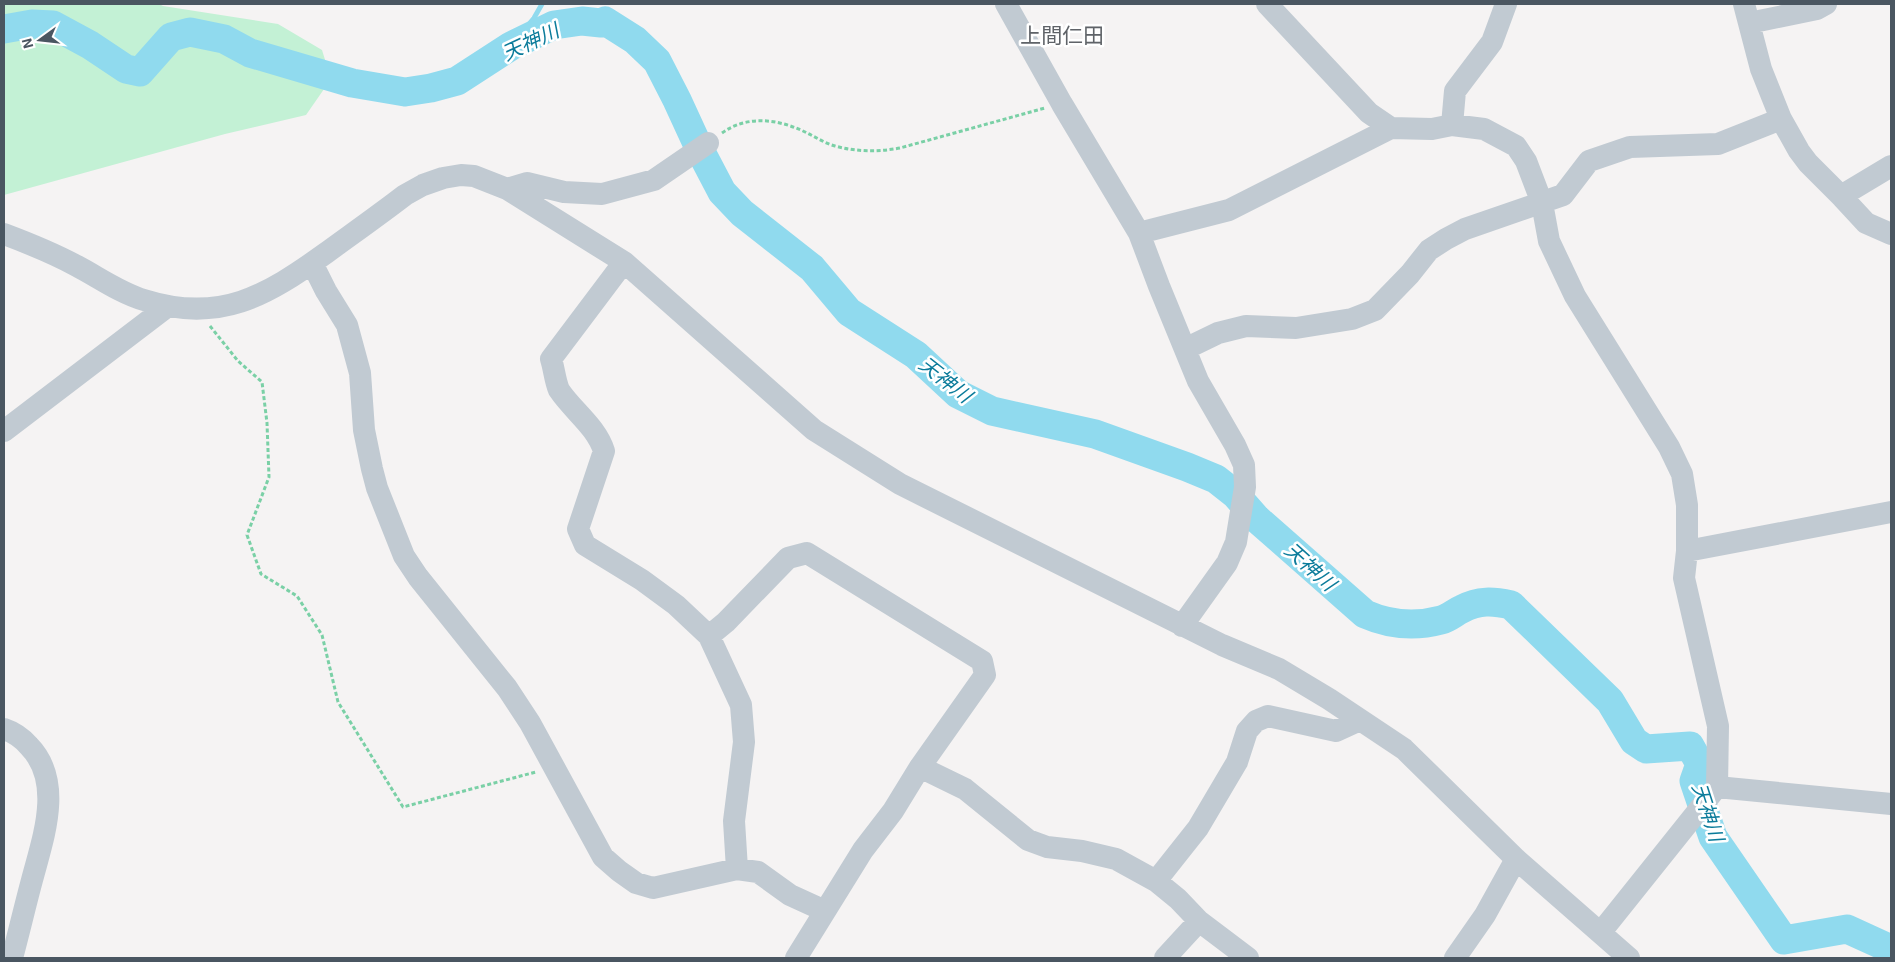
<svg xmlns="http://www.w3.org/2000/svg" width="1895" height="962" viewBox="0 0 1895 962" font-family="'Exo 2','Noto Sans JP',sans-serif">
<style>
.green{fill:#c3f1d5}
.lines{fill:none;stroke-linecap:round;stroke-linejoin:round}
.stream{stroke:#90daee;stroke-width:5}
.river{stroke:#90daee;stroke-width:29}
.path{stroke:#7ad0a6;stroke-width:3;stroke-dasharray:4 2.5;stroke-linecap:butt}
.minor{stroke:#c1cad2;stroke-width:22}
.labels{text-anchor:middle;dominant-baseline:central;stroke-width:5;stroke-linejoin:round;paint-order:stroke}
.water-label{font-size:20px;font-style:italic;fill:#0c7c9b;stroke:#fff}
.quarter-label{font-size:21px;fill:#5f6368;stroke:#fff}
</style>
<rect width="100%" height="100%" fill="#f5f3f3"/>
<path class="green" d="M4,4H159L163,6L278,24L322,50L331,79L306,115L225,134L4,195Z"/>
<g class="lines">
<path class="stream" d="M511,46L534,18L542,4"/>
<path class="river" d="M4,29L32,24L53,25L90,45L126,69L140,72L171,37L190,32L224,39L250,53L352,83L405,92L431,88L457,81L511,46L554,25L582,21L601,23L605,21L635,40L657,61L677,100L700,150L722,192L742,213L812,268L849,312L916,355L958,394L992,411L1095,434L1187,467L1216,479L1235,494L1257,519L1365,614C1390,625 1415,627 1441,620C1449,618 1455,612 1462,609C1479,600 1493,601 1511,605L1610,701L1634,741L1646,749L1690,746L1700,764L1694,781L1713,837L1784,940L1847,929L1891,949"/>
<path class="path" d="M722,133C747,115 777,119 803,131C814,136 824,143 835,146C857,152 878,152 900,148L1045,108
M210,326L238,361L262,382L267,423L269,477L247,535L261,574L297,596L322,635L338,702L403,807L536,772"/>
<path class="minor" d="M1006,4L1062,104L1139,233L1159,286L1198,381L1235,445L1244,465L1245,487L1236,542L1227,563L1182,626
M1267,4L1369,113L1391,128
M1744,4L1761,69L1781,119L1799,151L1808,163L1841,196L1866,223L1891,234
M1749,23L1817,9L1826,4
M1452,125L1455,91L1492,42L1506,4
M507,189L527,183L564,192L602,194L654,180L708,143
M1841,196L1891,166
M1139,233L1229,210L1391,128L1432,129L1452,125L1484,129L1516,146L1526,161L1542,203L1549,241L1575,296L1669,447L1682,474L1687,505V551L1684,578L1718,726L1717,787L1601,932
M4,234C28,243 53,253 77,266C98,277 120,293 144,300C220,324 266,296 326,253C352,234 379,215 405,195L423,185L443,178L461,175L474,176L507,189L624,262L814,430L900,484L1222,645L1279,669L1329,699L1404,749L1516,859L1629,958
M624,262L551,359C554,368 555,381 559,390C573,411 596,426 604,451L578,529L585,545L642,580L676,605L709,636L741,705L744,742L734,821L737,869
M312,263L326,291L347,325L360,373L364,430L372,469L377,488L404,556L418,577L507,688L530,723L603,857L619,871L636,883L653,888L737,869L758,872L790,895L825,911
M1185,349L1218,333L1246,326L1296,328L1352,319L1375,310L1410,274L1429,250L1446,239L1465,229L1563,195L1589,161L1630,147L1718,144L1781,119
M4,431L168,306
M1687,551L1891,512
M709,636L726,622L788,558L807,553L982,661L985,675L920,767L893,811L863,850L796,958
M4,729C13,732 23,739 29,746C64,782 43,838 32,880C25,906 19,932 12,958
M920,767L965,789L1028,840L1047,847L1082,851L1116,859L1156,881L1178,899L1199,921L1248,958
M1717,787L1891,804
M1156,881L1198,828L1237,762L1247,731L1256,721L1268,716L1336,731L1360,720
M1165,958L1199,921
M1455,958L1485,915L1516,859"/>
</g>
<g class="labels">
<g class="water-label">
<text transform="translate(530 41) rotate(-25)">天神川</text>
<text transform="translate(946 379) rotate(38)">天神川</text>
<text transform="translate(1311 566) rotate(42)">天神川</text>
<text transform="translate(1709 812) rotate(72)">天神川</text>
</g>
<g class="quarter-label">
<text x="1062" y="34">上間仁田</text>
</g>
</g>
<rect width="1895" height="962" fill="none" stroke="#4a5661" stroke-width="10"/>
<g transform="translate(40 40) rotate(255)" stroke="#ffffff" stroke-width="4" paint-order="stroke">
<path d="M0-4L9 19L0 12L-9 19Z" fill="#4a5661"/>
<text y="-8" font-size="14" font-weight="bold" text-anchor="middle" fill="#4a5661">N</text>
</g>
</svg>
